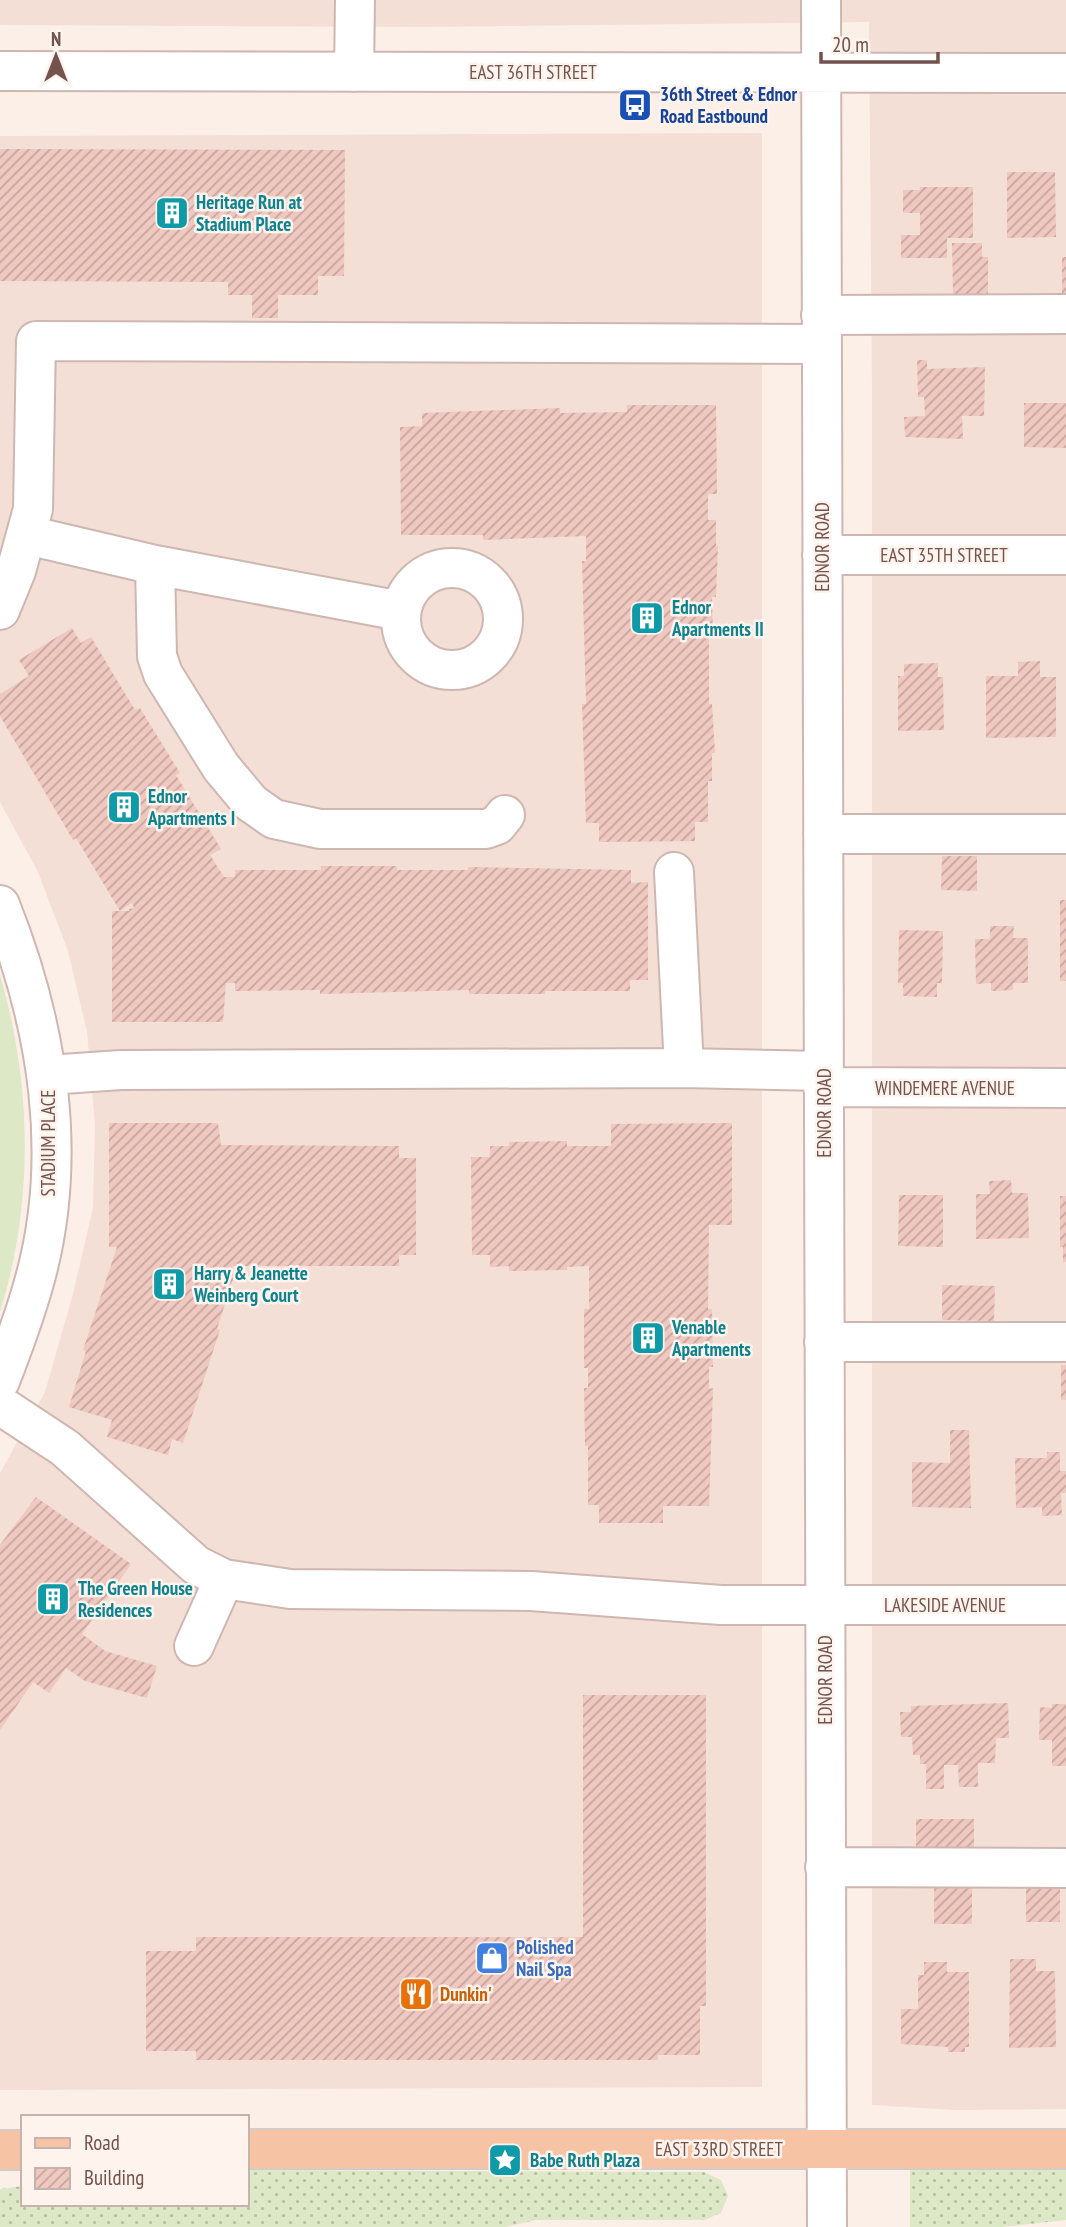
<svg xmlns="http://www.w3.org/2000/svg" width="1066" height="2227" viewBox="0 0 1066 2227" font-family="'PT Sans Narrow',sans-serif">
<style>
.residential{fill:#f3dfd6}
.grass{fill:url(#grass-dots)}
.garden{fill:#dce8c6}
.building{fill:url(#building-hatch)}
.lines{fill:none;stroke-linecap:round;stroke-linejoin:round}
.minor-casing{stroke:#cfb7b1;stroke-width:42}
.major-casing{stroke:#d5cbca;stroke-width:42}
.minor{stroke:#fff;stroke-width:38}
.major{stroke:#f6c4a4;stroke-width:38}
.labels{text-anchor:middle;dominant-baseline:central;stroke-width:5;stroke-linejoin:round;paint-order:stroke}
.street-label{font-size:19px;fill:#74524d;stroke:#fef4ed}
.transit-label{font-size:19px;font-weight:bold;fill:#164399;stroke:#fef4ed;text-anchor:start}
.culture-label{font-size:19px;font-weight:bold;fill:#0d838f;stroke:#fef4ed;text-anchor:start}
.shop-label{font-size:19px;font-weight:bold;fill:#366cbe;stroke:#fef4ed;text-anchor:start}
.food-label{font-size:19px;font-weight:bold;fill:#c56008;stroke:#fef4ed;text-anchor:start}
</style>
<defs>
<pattern id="grass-dots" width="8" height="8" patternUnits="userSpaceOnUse" patternTransform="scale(1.75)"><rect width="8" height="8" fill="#dce8c6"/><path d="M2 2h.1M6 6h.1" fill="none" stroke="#b7bfa3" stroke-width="1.8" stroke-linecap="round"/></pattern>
<pattern id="building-hatch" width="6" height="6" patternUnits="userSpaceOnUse" patternTransform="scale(1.75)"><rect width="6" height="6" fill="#efc8c0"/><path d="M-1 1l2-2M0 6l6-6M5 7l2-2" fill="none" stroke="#c6a59e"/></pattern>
</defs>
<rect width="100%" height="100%" fill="#fbefe7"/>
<path class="residential" d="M0,0H1066V2109L955,2110L872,2105V392L869,22L418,27L0,25Z
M762,133V2087L0,2090V1473L45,1392L73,1294L93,1208L95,1125L87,1032L68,951L38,872L0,802V136Z"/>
<path class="grass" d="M247,2170L704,2172L721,2180L728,2196L721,2213L704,2220H536L505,2227H0V2189L23,2186V2204H247Z
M910,2170H1066V2220L1001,2227H910Z"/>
<path class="garden" d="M0,975C32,1085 34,1202 0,1312Z"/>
<path class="building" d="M0,149L345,150L344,276H318V295H278V318H252V295H228V282L0,281Z
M1007,172H1055L1056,237L1007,238Z
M920,187H973V238H947V258H901V235H920V213H903V190H920Z
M952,243H982V257H988V295L953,296Z
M1062,257H1066V295H1062Z
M917,360H927V369L985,367L984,416H962L963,439L905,437L904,417L925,416L924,397H918Z
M1024,403H1066V448L1024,447Z
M627,405H716L717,494H708V520H716V546H718L716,597H712L713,638H709V704H712L715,753H712V781H708V822H695V841L599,842V823H586L582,704H586L582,561H586V536L483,540V535H401L400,427L422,426V413L560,408V413L627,412Z
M72,628L81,643L91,637L135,710L140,708L180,773L176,775L221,849L210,855L224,877H235V870H321V866H397V870H468V867L631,870V883L648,882V980H630V991H545V994H469V990L320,994V990L235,991V983H226L223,1022H112V911H129V909L134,908L132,903L120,911L76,838L73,840L0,716V694L29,676L19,660Z
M1040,661V677H1056V737L986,738V676H1018V662Z
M938,663V677H943L944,730L898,731V676H904V664Z
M942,856H977V891L941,890Z
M1060,900H1066V981H1060Z
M990,926H1014L1013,938H1028V983H1013V990L991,991V983L976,984L975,939H990Z
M899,930L943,931L942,983H937V997L903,996V983H898Z
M109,1123H218L221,1145L399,1146V1158H416V1255H399V1266H233L231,1272L235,1273L217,1329L220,1330L183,1443L172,1439L168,1455L107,1437L112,1420L69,1407L86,1351L83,1350L117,1247H109Z
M732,1123V1225H709L708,1309H712L713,1367H709V1389L713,1388L709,1506H663V1523H599V1505H588V1446H585L584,1388H588V1368H584V1309H589V1266L567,1267V1270L509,1271V1266L490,1267V1255H472L471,1157H490V1146H509V1142L567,1141V1146H611V1124Z
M1011,1180L1012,1193H1028L1029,1238L976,1239V1194H990L989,1181Z
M899,1195H943V1247L898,1246Z
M1060,1196H1066V1262H1063V1247H1060Z
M942,1285L995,1286L994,1321L942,1320Z
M1061,1365H1066V1400H1061Z
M950,1430H969L971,1508L912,1507V1462L950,1463Z
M1047,1452H1060V1471H1066V1493H1061L1062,1515L1042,1516V1507L1016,1508L1015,1458H1047Z
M36,1497L131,1564L82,1634L105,1651L157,1666L147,1698L85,1681L66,1668L49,1693L33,1682L0,1730V1545Z
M583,1695H706V2006H700V2055H658V2060H196V2051H146V1951H196V1937H583Z
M1008,1703L1009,1738H996L995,1763H978V1787H959L958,1765H944V1789H926V1764H920V1755H913L912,1737H901L900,1712H911V1706Z
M1052,1704H1066V1766H1052V1740H1039L1040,1707L1052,1708Z
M916,1819H974V1853L916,1852Z
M934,1887H972V1924H934Z
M1026,1888H1060V1922H1026Z
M1010,1959H1036V1971H1055L1056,2047L1009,2048Z
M924,1962H947V1972H969V2047H965V2052H948V2047L901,2044V2009H918V1975H924Z"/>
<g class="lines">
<g class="minor-casing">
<path id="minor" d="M821,0L827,2227
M0,71L1066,73
M354,72L355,0
M821,315L1066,314
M27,535L155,565L401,611
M822,555H1066
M155,565L157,656L163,674L221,767L251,803L274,819L320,829H486L497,825L505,815
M401 619a51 51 0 1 1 102 0a51 51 0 1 1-102 0Z
M0,610L16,571L33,509L36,341L822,344
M823,834H1066
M674,872L684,1068
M0,905C48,1025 70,1159 33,1286C24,1318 12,1350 0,1381
M48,1075L121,1070L684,1068L823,1071
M823,1087L1066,1088
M824,1342H1066
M0,1405L65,1448L196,1565L224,1579L290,1589L531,1591L721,1605H1066
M194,1646L224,1579
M825,1867L1066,1868"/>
</g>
<g class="major-casing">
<path id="major" d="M247,2149H1066
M0,2150H23"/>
</g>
<use href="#minor" class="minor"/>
<use href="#major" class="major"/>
</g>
<defs>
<g id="bus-square" transform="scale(1.75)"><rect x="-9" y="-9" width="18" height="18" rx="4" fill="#1a4fb4" stroke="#fef4ed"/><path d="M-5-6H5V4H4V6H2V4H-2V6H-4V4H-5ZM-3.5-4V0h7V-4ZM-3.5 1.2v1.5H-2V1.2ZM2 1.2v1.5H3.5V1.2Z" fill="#fff"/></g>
<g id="building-square" transform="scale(1.75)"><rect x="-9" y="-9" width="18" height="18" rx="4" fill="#0f9aa8" stroke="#fef4ed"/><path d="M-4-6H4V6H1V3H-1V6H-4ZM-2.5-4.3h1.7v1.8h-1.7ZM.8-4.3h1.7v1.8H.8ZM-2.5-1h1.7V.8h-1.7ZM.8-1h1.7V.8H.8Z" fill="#fff"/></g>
<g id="shop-square" transform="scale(1.75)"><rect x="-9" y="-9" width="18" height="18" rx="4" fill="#3f7fe0" stroke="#fef4ed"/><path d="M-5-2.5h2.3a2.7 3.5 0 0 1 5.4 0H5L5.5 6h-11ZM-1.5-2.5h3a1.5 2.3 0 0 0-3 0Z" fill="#fff"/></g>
<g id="restaurant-square" transform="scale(1.75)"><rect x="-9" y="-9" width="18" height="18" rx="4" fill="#e8710a" stroke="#fef4ed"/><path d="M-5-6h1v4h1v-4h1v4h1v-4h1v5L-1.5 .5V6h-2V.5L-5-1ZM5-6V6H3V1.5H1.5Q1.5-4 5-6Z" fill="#fff"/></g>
<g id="sight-square" transform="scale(1.75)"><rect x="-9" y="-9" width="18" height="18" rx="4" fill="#0f9aa8" stroke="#fef4ed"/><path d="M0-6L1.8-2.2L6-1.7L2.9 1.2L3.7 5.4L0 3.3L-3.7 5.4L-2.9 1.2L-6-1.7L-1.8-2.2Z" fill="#fff"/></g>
</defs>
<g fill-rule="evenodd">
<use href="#bus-square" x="635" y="105"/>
<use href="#building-square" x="172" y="213"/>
<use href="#building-square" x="647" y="618"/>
<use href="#building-square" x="124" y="807"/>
<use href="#building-square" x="169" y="1284"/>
<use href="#building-square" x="648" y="1338"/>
<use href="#building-square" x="53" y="1599"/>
<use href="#shop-square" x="492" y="1958"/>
<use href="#restaurant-square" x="416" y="1994"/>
<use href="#sight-square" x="505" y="2160"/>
</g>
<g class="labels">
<g class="street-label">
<text x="533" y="72">EAST 36TH STREET</text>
<text transform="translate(822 547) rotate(-90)">EDNOR ROAD</text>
<text x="944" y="555">EAST 35TH STREET</text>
<text x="945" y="1088">WINDEMERE AVENUE</text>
<text transform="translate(824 1113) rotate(-90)">EDNOR ROAD</text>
<text transform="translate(48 1143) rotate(-90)">STADIUM PLACE</text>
<text x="945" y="1605">LAKESIDE AVENUE</text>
<text transform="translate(825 1680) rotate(-90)">EDNOR ROAD</text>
<text x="719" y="2149">EAST 33RD STREET</text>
</g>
<g class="transit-label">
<text x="660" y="94">36th Street &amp; Ednor<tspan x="660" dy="22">Road Eastbound</tspan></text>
</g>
<g class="culture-label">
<text x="196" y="202">Heritage Run at<tspan x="196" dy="22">Stadium Place</tspan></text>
<text x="672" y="607">Ednor<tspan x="672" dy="22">Apartments II</tspan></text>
<text x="148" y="796">Ednor<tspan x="148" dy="22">Apartments I</tspan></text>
<text x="194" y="1273">Harry &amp; Jeanette<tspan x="194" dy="22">Weinberg Court</tspan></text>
<text x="672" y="1327">Venable<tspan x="672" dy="22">Apartments</tspan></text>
<text x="78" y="1588">The Green House<tspan x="78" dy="22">Residences</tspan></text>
<text x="530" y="2160">Babe Ruth Plaza</text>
</g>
<g class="shop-label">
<text x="516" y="1947">Polished<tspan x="516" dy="22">Nail Spa</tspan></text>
</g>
<g class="food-label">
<text x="440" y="1994">Dunkin'</text>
</g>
</g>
<rect x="21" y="2115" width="228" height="91" fill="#fef4ed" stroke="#c7b3ad" stroke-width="2"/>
<rect x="35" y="2138" width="35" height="10" fill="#f6c4a4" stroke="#c7b3ad" stroke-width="2"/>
<text x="84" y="2150" font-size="21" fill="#74524d">Road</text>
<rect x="35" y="2168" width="35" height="21" fill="url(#building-hatch)" stroke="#c7b3ad" stroke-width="2"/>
<text x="84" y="2185" font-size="21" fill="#74524d">Building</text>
<g transform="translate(56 56)" stroke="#fef4ed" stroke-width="5" paint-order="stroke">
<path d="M0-5L12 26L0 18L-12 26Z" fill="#74524d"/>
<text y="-10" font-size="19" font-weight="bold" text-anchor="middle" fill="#74524d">N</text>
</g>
<path d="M821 52v10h117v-10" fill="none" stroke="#74524d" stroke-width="3.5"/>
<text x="832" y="52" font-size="21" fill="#74524d" stroke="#fef4ed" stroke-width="5" paint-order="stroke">20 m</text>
</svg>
